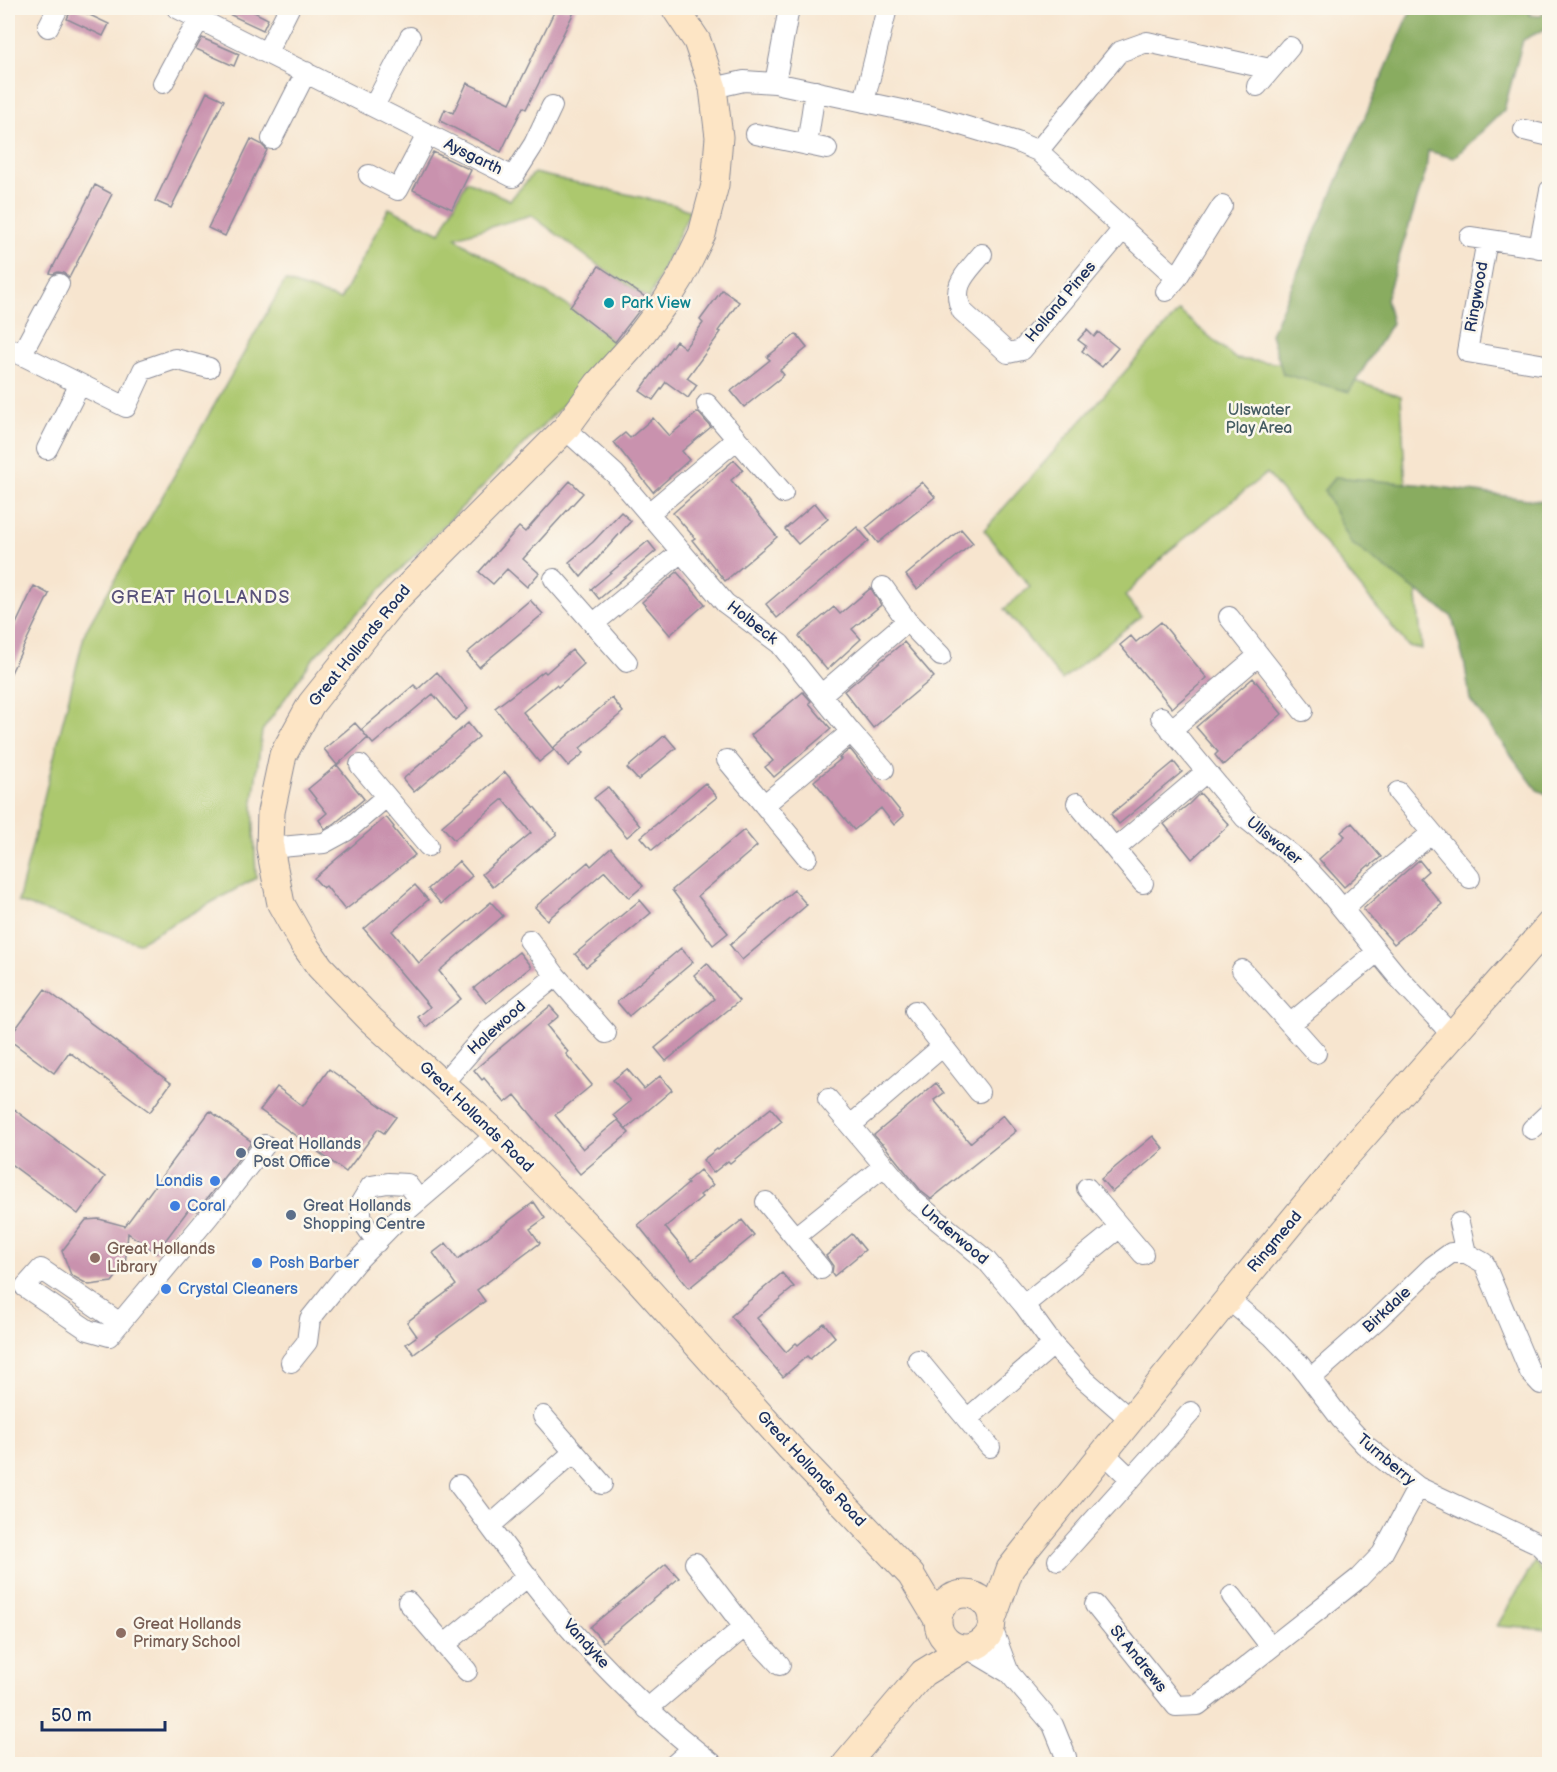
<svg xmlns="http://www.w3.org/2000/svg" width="1557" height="1772" viewBox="0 0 1557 1772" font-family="'Balsamiq Sans',sans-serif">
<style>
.green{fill:#acc86e;stroke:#647c66;stroke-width:1.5}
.forest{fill:#89ac61;stroke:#526e60;stroke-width:1.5}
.building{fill:#c992ae}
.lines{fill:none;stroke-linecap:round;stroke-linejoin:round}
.street-casing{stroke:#898a96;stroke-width:22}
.secondary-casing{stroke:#898a96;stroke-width:29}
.street{stroke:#fff;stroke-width:20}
.secondary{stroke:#fde5c5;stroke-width:27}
.culture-dot{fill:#0f9aa8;stroke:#fbf7ec;stroke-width:2}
.service-dot{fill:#5c6f8a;stroke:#fbf7ec;stroke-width:2}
.shop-dot{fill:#3f7fe0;stroke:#fbf7ec;stroke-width:2}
.education-dot{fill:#8d6e63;stroke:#fbf7ec;stroke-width:2}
.labels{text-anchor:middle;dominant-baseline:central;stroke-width:5;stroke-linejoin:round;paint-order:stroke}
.street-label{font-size:16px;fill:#1b2f5e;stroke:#fbf7ec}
.culture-label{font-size:16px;fill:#0d838f;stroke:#fbf7ec;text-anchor:start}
.park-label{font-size:16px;fill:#465d63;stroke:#fbf7ec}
.service-label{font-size:16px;fill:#4e5e75;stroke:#fbf7ec;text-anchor:start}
.shop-label{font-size:16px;fill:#366cbe;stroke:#fbf7ec;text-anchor:start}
.education-label{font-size:16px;fill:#785e54;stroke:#fbf7ec;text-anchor:start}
.neighbourhood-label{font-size:18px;letter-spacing:1.5px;fill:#58527a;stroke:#fbf7ec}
</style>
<rect width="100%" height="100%" fill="#fbf7ec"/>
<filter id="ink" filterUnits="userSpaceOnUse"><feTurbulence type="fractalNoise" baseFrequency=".0167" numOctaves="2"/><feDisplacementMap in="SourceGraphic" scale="12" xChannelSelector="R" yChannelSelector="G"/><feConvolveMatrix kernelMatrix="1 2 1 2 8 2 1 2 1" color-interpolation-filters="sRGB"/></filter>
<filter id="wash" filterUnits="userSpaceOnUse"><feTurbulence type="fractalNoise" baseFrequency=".008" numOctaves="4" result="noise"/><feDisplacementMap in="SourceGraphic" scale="24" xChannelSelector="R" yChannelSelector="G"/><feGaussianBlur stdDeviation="1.35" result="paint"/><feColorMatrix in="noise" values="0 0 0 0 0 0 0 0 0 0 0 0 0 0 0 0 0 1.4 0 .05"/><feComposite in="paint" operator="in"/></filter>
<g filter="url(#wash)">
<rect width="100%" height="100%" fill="#f7e5cf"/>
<path class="green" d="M534,173L675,205L690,211L649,299L599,266L531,215L456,237L465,245L570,307L615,342L566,402L315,656L262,731L253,802L256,878L138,943L18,902L85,632L285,281L340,300L389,208L440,233L467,181L510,200Z
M1179,311L1236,359L1286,364L1326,372L1401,396L1405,473L1422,649L1408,646L1267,473L1170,550L1125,596L1141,616L1062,680L1004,609L1030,587L984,530Z
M1535,1561L1549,1583V1630L1497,1626Z"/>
<path class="forest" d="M1412,8H1533L1529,15L1540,16L1547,8H1549V27L1523,40L1504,110L1454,158L1428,151L1426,171L1386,299L1392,323L1349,392L1283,374L1271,334Z
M1335,477L1426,485L1549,502V795L1537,790L1470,700L1465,666L1452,617L1351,543L1324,490Z"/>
<g id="blocks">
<path class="building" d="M72,8H75L109,24L103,36L67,19Z
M216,8H246L268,19L263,30Z
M556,8H576L526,109L523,107L501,152L440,121L445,109L453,113L467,83L510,103Z
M202,38L239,54L234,66L196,49Z
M207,92L224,100L171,208L155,201Z
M251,139L261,144L267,150L225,236L208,228Z
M433,152L471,170L452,209L413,190Z
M95,185L112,194L69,278L64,273L58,272L53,274L50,273Z
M599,266L648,299L615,342L570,307Z
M722,290L739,302L718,331L721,332L687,378L697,385L688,398L666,382L653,400L640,391L676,341L685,348L703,323L700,320Z
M1087,330L1094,337L1098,332L1118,348L1102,367L1082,351L1086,346L1078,340Z
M796,334L807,348L780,370L784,375L744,407L731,391L770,360L767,357Z
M698,412L711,427L682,451L689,460L653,492L614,442L625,433L630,438L653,418L669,436Z
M734,460L743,470L731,480L777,537L725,581L692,540L695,538L673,513Z
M570,481L583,493L523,559L539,573L527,587L507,569L493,584L479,572L519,527L525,532Z
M922,482L935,497L878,543L866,528Z
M815,503L828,519L798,544L785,529Z
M621,512L631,521L581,577L569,562L593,542Z
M857,527L869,541L777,618L766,604Z
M961,529L973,543L917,589L906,575Z
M648,541L656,551L599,599L591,589Z
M677,572L705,604L670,635L642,602Z
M34,586L49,594L8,679V641Z
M871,588L881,605L852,629L861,639L827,670L799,636L834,607L840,614Z
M530,600L543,614L479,667L467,653Z
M1161,622L1207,678L1172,708L1120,645L1131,636L1136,642Z
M904,642L934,677L873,728L844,691Z
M572,650L584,664L558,687L556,685L523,712L554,750L539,762L495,708L544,671L546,673Z
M437,672L468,709L455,720L433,694L373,744L361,730L414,685L418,689Z
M1253,678L1282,714L1223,765L1215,755L1218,752L1196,727Z
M803,692L811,701L809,703L831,729L774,777L765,767L773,761L751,735Z
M612,698L623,712L580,748L584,753L568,766L553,748Z
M355,723L368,738L337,765L324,749Z
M468,723L479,737L414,792L403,779Z
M665,735L676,748L638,780L627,768Z
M850,749L904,816L894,825L881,808L854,830L814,781L841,759L839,758Z
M1174,762L1182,772L1119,824L1111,814Z
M337,765L364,799L334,824L325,829L319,820L327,813L308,789Z
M505,772L557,834L493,887L482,874L531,833L503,799L454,840L442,826Z
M705,783L717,797L652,850L641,837Z
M608,787L640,826L627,837L594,798Z
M1200,793L1229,825L1192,859L1164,824L1189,804Z
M386,817L394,827L393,828L415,855L345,910L326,886L323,888L314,878Z
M1352,823L1381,857L1370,866L1369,865L1344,887L1319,859L1345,836L1341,832Z
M744,830L757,846L698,896L728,933L713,945L672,890Z
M611,848L643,886L629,898L605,871L547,920L535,907L588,862L591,866Z
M1419,860L1428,871L1420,878L1442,904L1394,944L1363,909Z
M459,861L472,876L441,904L428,889Z
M415,885L428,900L392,931L419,963L491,902L503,916L439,971L461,999L426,1027L418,1017L430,1007L364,929Z
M794,890L807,905L742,960L730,945Z
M640,900L651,913L586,967L575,954Z
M681,948L693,962L629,1016L617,1002Z
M519,952L531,967L486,1003L474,988Z
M707,963L739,1001L666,1061L655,1048L714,999L694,975Z
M45,989L171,1083L150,1112L69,1052L54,1073L8,1039Z
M550,1006L559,1016L547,1026L568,1052L566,1054L592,1085L555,1115L583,1149L618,1120L629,1133L580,1174L515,1095L505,1103L484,1078L482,1080L474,1070Z
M329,1069L396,1117L384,1133L378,1129L346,1172L260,1110L277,1087L303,1106Z
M627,1069L644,1089L660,1076L672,1090L626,1129L614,1115L631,1101L613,1080Z
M936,1083L944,1093L934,1100L970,1143L1003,1115L1016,1131L931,1199L922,1192L883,1144H882L874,1135Z
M8,1105L105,1177L78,1214L8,1162Z
M771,1108L782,1121L730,1163L728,1161L713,1173L703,1160L717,1149L718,1150Z
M210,1111L252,1142L197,1211L191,1206L156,1253L128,1233L125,1265L112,1282L89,1285L71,1275L62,1251L86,1220L99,1219L125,1226Z
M1153,1136L1164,1149L1112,1192L1101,1179Z
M700,1170L713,1185L700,1195L702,1197L665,1227L692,1260L742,1220L754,1235L689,1288L638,1225L688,1184L686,1182Z
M534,1202L545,1218L530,1229L540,1243L477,1290L485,1301L414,1354L406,1344L417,1336L407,1322L456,1285L433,1253L446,1243L458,1259Z
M852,1234L865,1250L834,1276L832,1273L833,1266L826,1256Z
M782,1273L794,1287L757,1318L786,1352L796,1343L798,1345L824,1323L835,1337L810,1359L807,1356L783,1377L731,1316Z
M666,1564L679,1578L603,1642L590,1627Z"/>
</g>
</g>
<g filter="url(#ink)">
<use href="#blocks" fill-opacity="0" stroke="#898a96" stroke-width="1.5"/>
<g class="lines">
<g class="street-casing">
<path id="street" d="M177,8L513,177L534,144L552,106
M48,27L58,8
M267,52L289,8
M163,83L179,53L200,19
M775,83L789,8
M1257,86L1290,47
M713,88L744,81L775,83L931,116L1017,142L1038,151L1177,278
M864,102L887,8
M374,106L410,37
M1524,130L1550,136
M756,134L827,149
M272,139L306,72
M807,145L815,91
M1038,151L1119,52L1147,42L1270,69
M369,175L398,190L427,135
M1470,237L1550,249
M1487,240L1467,352L1540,364
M1539,248L1550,190
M982,254C967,273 950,285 962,311L1008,353L1022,350L1123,229
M1166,291L1177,278L1222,206
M8,348L126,407L143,370L175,359L209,368
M21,355L59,284
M707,404L783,493
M565,429L615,474L725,603L780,644L851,732L884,769
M47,449L80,384
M649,513L737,439
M554,579L627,662
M883,587L907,621L941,656
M1229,617L1303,711
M593,624L681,552
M822,694L907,621
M1161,717L1245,818L1303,864L1326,889L1398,977L1443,1025L1450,1035
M1171,730L1259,655
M727,760L807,857
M360,765L428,846
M1398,792L1470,878
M1077,803L1143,883
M764,805L851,732
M270,848L324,843L346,831L386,797
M1115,849L1206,772
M1343,909L1371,883L1432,833
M529,940L556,976L606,1033
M1242,970L1316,1053
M915,1011L979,1092
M1290,1024L1377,952
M442,1084L489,1030L556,976
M828,1099L914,1201L986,1260L1024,1305L1053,1345L1084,1379L1131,1420
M851,1125L943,1046
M1532,1129L1550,1112
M1087,1188L1143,1254
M766,1202L821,1269
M1459,1223L1466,1253L1484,1263L1530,1372L1541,1384
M795,1237L884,1166
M377,1242L362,1221L360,1204L371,1186L388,1183L407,1184L419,1200
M1228,1299L1272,1336L1300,1365L1341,1419L1365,1445L1418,1487L1537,1543L1550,1556
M1024,1305L1120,1227
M120,1323L41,1269L25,1287L88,1330L109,1336L120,1323L209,1216L265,1145
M918,1360L990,1447
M291,1362L307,1342L310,1319L355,1263L402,1215L497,1134
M1311,1378L1379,1318L1433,1266L1451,1253H1466
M543,1416L602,1484
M967,1419L1053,1345
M1104,1453L1131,1479
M459,1485C499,1537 536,1592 580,1640C621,1685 665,1727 713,1764
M491,1525L574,1452
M1058,1560L1191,1412
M695,1563L744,1627L780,1665
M1232,1596L1271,1647
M408,1602L467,1671
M1095,1605L1176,1706L1198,1705L1359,1578L1382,1554L1418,1487
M991,1625L1009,1673L1053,1725L1066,1757L1067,1764
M444,1645L528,1576
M967,1648L1009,1673
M647,1709L744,1627
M675,1764L693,1748"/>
</g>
<g class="secondary-casing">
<path id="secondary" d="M675,8L697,41L713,88L719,137L715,185L702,234L681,277L666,301L634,344L598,384L565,429L389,606L311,704L283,755L271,812L270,848L281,904L303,943L320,967L369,1018L497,1134L630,1270L790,1448L911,1575L938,1620
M938 1621a27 27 0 1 1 54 0a27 27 0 1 1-54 0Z
M992,1620L1010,1569L1025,1550L1228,1299L1345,1157L1550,924
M846,1764L923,1673L964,1648"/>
</g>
<use href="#street" class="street"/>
<use href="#secondary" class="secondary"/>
</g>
</g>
<circle class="culture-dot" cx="609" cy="303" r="6"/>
<g class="service-dot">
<circle cx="241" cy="1153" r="6"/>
<circle cx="291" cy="1215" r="6"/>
</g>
<g class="shop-dot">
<circle cx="215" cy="1181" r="6"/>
<circle cx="175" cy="1206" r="6"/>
<circle cx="257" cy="1263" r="6"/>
<circle cx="166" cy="1289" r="6"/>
</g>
<g class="education-dot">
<circle cx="95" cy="1258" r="6"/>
<circle cx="121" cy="1633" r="6"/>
</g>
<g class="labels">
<g class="street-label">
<text transform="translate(473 157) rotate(26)">Aysgarth</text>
<text transform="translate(1477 297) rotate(-80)">Ringwood</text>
<text transform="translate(1061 302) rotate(-50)">Holland Pines</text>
<text transform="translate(752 623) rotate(38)">Holbeck</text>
<text transform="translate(360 646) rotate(-51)">Great Hollands Road</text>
<text transform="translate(1274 841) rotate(39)">Ullswater</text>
<text transform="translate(497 1028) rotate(-42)">Halewood</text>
<text transform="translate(476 1117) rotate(44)">Great Hollands Road</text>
<text transform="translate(954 1235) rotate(40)">Underwood</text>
<text transform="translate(1275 1242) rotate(-50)">Ringmead</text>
<text transform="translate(1387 1310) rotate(-43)">Birkdale</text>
<text transform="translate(1386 1460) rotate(40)">Turnberry</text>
<text transform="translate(811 1469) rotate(47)">Great Hollands Road</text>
<text transform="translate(586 1644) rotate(48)">Vandyke</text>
<text transform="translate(1138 1659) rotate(51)">St Andrews</text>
</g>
<g class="culture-label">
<text x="621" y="303">Park View</text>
</g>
<g class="park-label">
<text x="1259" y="410">Ulswater<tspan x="1259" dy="18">Play Area</tspan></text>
</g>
<g class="service-label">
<text x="253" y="1144">Great Hollands<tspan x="253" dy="18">Post Office</tspan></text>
<text x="303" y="1206">Great Hollands<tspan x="303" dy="18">Shopping Centre</tspan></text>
</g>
<g class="shop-label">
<text x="203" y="1181" text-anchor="end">Londis</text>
<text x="187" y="1206">Coral</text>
<text x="269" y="1263">Posh Barber</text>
<text x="178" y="1289">Crystal Cleaners</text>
</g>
<g class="education-label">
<text x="107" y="1249">Great Hollands<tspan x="107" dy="18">Library</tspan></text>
<text x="133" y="1624">Great Hollands<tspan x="133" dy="18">Primary School</tspan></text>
</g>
<g class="neighbourhood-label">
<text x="201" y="597">GREAT HOLLANDS</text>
</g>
</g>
<rect width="1557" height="1772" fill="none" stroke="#fbf7ec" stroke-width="30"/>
<path d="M42 1721v9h123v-9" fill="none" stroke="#1b2f5e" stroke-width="3"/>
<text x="51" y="1721" font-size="18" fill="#1b2f5e" stroke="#fbf7ec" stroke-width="4.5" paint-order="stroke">50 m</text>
</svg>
